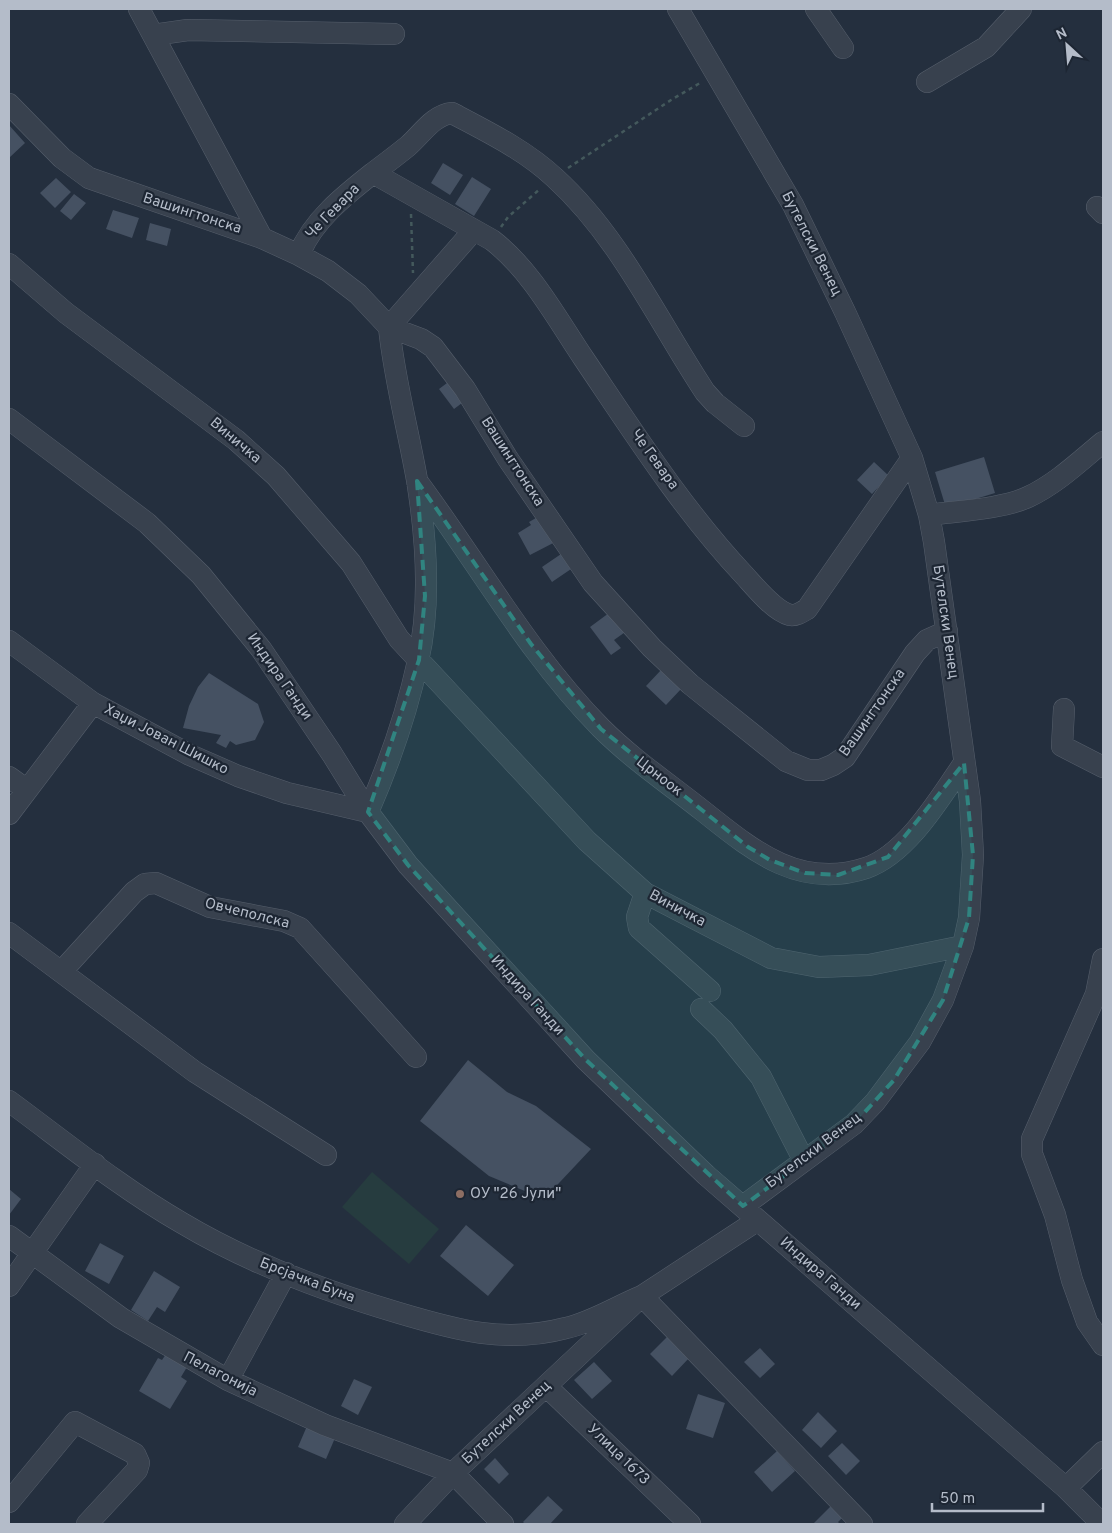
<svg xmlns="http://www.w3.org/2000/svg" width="1112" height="1533" viewBox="0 0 1112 1533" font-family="Overpass,sans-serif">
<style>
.green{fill:#263c3f}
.building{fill:#455162}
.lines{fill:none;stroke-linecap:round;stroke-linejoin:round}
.minor-casing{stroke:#565f6c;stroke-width:22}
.path{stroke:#44595c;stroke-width:2.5;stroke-dasharray:4 4;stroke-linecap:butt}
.minor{stroke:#38414e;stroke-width:21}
.marked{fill:#308480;fill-opacity:0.2;stroke:#308480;stroke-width:4;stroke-dasharray:10 6;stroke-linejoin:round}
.education-dot{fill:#8d6e63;stroke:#1d2633;stroke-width:2}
.labels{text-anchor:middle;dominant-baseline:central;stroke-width:4.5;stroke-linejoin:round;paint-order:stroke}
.street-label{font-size:15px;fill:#b4bcc9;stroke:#1d2633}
.poi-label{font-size:15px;fill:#b4bcc9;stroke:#1d2633;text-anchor:start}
</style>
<rect width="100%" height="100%" fill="#242f3e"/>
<path class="green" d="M372,1172L439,1229L409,1264L342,1207Z"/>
<path class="building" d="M9,125L25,143L9,158Z
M443,163L463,175L450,195L431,183Z
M472,177L491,189L474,216L455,204Z
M56,178L71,192L55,208L40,193Z
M74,194L86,203L71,220L60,211Z
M113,210L139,218L132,238L106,229Z
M150,223L171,229L167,246L146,240Z
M451,380L466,400L454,409L439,389Z
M984,457L995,493L946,508L935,472Z
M874,462L889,476L872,494L857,480Z
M543,514L559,540L530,555L518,533L531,525L529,522Z
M564,552L574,567L552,582L542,567Z
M613,610L628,630L614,640L621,648L611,655L590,627Z
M662,669L682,688L666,705L646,686Z
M209,673L258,704L264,722L255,740L236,745L230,741L226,748L216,743L221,735L183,728L189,706L198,687Z
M468,1060L507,1092L536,1106L591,1149L544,1199L489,1176L420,1121Z
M9,1189L21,1199L9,1215Z
M466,1225L514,1265L488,1296L440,1256Z
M100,1243L124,1256L109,1284L85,1271Z
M154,1271L180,1287L165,1312L157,1307L148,1321L131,1310Z
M668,1336L690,1357L672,1376L650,1354Z
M760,1348L775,1364L760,1378L744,1362Z
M166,1354L187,1367L181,1377L187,1381L170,1409L139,1391L158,1358L162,1360Z
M594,1362L612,1381L592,1399L574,1380Z
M354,1379L372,1387L358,1415L341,1406Z
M698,1394L725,1403L713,1438L686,1429Z
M818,1412L837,1431L821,1448L802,1430Z
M307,1426L335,1438L326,1459L298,1447Z
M842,1443L860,1461L846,1475L828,1456Z
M777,1451L795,1471L772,1492L754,1472Z
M495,1458L509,1474L499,1484L484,1469Z
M548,1496L563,1510L550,1524H525L523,1522Z
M837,1500L849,1511L838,1522L840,1524H813Z"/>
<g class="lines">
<g class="minor-casing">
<path id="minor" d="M139,9L262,238
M678,9L793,205L845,312L912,458L929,515L934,542L970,801L973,855L969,918L963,946L943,1000L920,1042L875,1102L854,1124L743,1206
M816,9L843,48
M153,35L188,30L394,34
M927,82L986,47L1021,9
M9,104L62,158L89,178L262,238L299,255L328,271L358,294L389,327L421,339L433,347L465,389L508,459L593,583L652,648L690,684L786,761L808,770H821L833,765L845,757L915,653L927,640L947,631
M373,173C385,164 397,155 408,146C421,135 433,115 452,113C488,132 525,150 555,178C619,236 658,321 705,392L715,403L744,426
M1097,207L1103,213
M299,255C312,221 345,195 373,173L492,240C531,270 557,319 584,359C634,433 683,510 744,575C755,587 774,611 790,615C796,616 802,612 807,609L912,458
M9,264L66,313L236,440L276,476L351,563L399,639L587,841L645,893L771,958L819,967L869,965L963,946
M389,327L474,230
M9,419L147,523L201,575L261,649L332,754L368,812L408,865L586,1060L706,1175L1066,1488L1102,1524
M417,481C478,563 529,655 601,728C632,759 669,784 703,811C752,850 799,890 866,868C907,854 940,798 964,763
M929,515C957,511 1003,509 1028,497C1056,484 1080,461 1103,442
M9,641L93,703L190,755L238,776L287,793L368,812C389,764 407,712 418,661C431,605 426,536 417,480C408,429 394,378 389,327
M1064,709L1062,746L1103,767
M9,777L27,790
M9,814L93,703
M645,893L637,917L639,928L710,991
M9,933L195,1072L326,1155
M1103,959L1096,994L1032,1139V1154L1055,1215L1072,1280L1087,1322L1103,1345
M62,971L134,892L145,884L156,883L210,907L284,921L300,928L416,1057
M701,1009L723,1030L761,1077L803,1159
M9,1101C66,1143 121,1188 182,1223C249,1263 324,1291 399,1313C456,1330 505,1344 566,1328C593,1322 617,1306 642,1296L862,1524
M9,1236L121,1318L228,1380L325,1425L453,1473L503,1524
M9,1286L95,1164
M228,1380L286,1273
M546,1386L690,1524
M1066,1488L1103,1452
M9,1502L75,1422L135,1454L139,1463L137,1470L87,1524
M405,1524L453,1473L642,1296L758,1220"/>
</g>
<path class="path" d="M568,168L671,100L700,83
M411,214L413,273
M501,227L508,217L540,189"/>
<use href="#minor" class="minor"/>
</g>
<path class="marked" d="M417,481L531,644L601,729L748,847L770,860L805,873L838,875L888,857L964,763L973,855L969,918L943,1000L894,1080L854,1124L743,1206L586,1060L408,865L368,812L419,660L425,596Z"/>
<circle class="education-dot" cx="460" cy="1194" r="5"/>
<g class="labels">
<g class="street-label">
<text transform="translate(333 212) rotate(-46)">Че Гевара</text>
<text transform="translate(192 214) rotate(18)">Вашингтонска</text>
<text transform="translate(811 244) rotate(63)">Бутелски Венец</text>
<text transform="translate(235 441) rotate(40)">Виничка</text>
<text transform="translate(654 460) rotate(54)">Че Гевара</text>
<text transform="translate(512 462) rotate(57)">Вашингтонска</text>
<text transform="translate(945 622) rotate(82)">Бутелски Венец</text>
<text transform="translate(279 677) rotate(55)">Индира Ганди</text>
<text transform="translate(873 713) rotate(-55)">Вашингтонска</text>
<text transform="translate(166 740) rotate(27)">Хаџи Јован Шишко</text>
<text transform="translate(659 777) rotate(38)">Црноок</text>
<text transform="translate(677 909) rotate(28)">Виничка</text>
<text transform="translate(247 914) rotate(14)">Овчеполска</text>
<text transform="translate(527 996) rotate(48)">Индира Ганди</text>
<text transform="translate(814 1151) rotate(-37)">Бутелски Венец</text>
<text transform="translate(820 1274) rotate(41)">Индира Ганди</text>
<text transform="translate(307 1281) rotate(21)">Брсјачка Буна</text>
<text transform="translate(220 1375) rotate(27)">Пелагонија</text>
<text transform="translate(507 1423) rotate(-43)">Бутелски Венец</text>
<text transform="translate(618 1455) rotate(44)">Улица 1673</text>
</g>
<g class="poi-label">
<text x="470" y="1194">ОУ "26 Јули"</text>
</g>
</g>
<rect width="1112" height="1533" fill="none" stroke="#b4bcc9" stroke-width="20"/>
<g transform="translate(1067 45) rotate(334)" stroke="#1d2633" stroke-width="4" paint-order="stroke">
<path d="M0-4L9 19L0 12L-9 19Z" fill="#b4bcc9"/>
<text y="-8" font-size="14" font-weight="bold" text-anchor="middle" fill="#b4bcc9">N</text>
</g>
<path d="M932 1503v8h111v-8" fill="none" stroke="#b4bcc9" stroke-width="2.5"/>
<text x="940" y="1503" font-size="15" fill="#b4bcc9" stroke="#1d2633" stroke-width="4" paint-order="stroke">50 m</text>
</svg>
